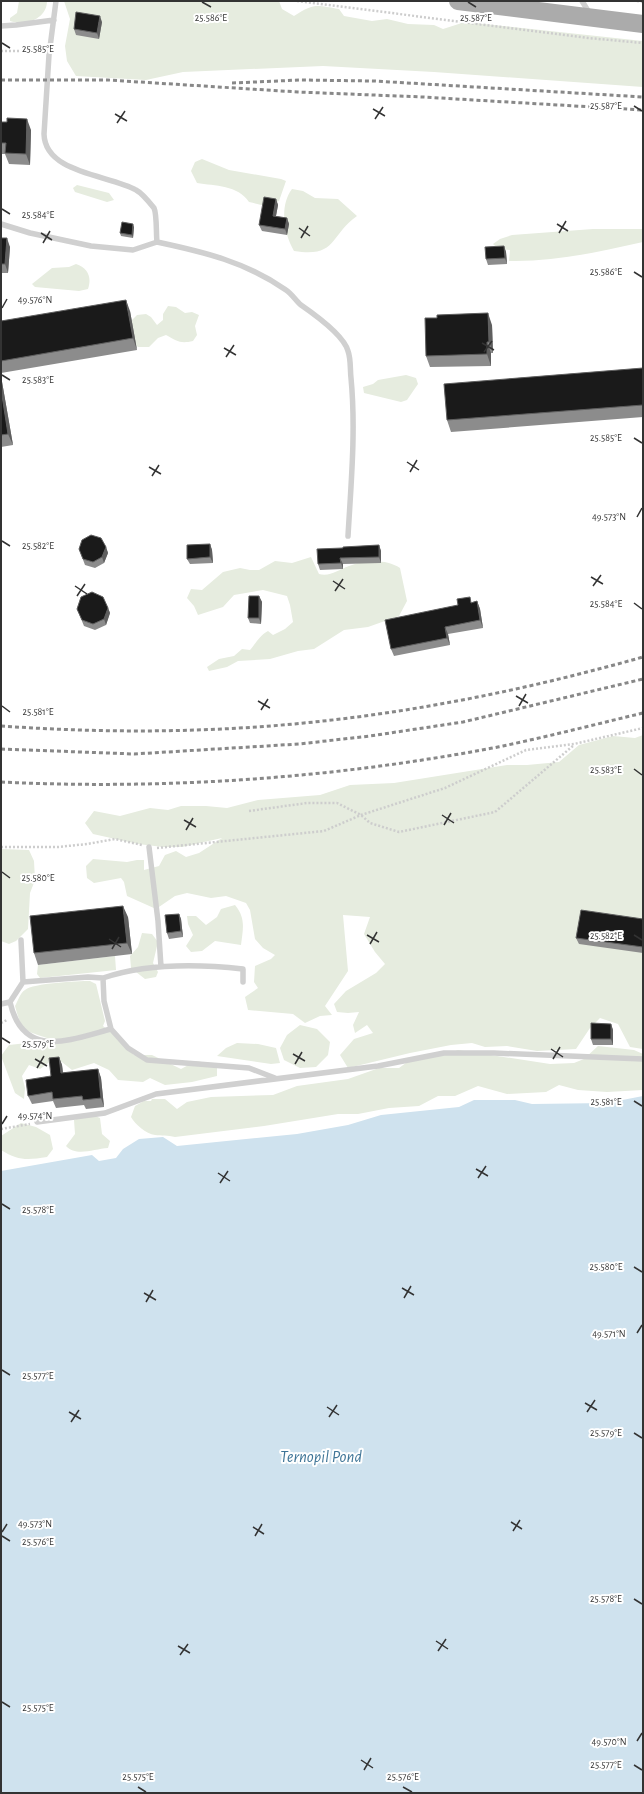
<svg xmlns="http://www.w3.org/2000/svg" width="644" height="1794" viewBox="0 0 644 1794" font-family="'Alegreya Sans',sans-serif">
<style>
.green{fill:#e6ecdf}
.water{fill:#cfe2ee}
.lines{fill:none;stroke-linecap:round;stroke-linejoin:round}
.path{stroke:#cdcdcd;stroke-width:2.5;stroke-dasharray:2 2;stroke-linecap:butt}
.service{stroke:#d0d0d0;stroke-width:5.5}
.primary{stroke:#ababab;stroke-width:18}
.rail{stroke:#888;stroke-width:3;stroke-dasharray:4 3;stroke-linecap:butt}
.wall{fill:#8c8c8c}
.shaded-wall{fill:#5f5f5f}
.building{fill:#1a1a1a;stroke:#5f5f5f}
.ticks{fill:none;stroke:#333;stroke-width:1.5}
.labels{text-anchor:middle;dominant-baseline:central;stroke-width:4;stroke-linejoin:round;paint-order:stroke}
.water-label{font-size:17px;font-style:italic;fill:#3f7597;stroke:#fff}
.ticks-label{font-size:10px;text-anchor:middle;fill:#333;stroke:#fff;stroke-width:4;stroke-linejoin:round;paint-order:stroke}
</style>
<rect width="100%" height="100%" fill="#fff"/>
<path class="green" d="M19,1H47C47,19 26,26 10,21V18L17,13Z
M64,1H279L282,9L294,16C314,3 316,5 339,9L344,16L372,21L387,19L408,24L434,25L443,29L465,22L643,41V87L434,72L323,66L183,72L146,80L76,76L67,61L65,46L70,19Z
M202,159L229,170L281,179L286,181L279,201C266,208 263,205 249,202C238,185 215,186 197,183L191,171L195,162Z
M77,185L109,193L114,200L107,202L75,192L73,188Z
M292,189L303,191L315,198L338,199L357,216C329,236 337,258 294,251C284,234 279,206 292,189Z
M593,229H643V242C599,252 554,262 509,261L510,250L498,249L493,244L500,239L512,235Z
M76,264C88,268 92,277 88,289L79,291L35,287L32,284L52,268L69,267Z
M168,306L176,307L185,313L192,312L199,315L195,326L197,335L193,341C180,344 177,341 166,335L158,338L149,347H138L131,340L130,322L137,315L146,314L151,317L157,325L163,320V314Z
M406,375L416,378L418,384L407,400L401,402L364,393L363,387L373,384L378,380Z
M311,557L319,574C330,577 338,570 349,566C365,560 386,559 400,568L407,601L399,616L368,627L344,630L314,649L298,651L270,659L238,661L227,667L209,671L207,667L219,659L234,656L242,649L250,650C257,642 259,636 268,631L273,635L285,629L293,622L290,605L287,596L263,590L234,595L223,607L198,615L194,606L187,598L191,589L202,590L223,572L240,568L250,570H259L275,561L292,563Z
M643,735V1049L630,1047L618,1024L600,1018L590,1028L576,1049L537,1051L507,1046L485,1047L472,1043L451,1045L410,1053L348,1068L340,1055L354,1039L373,1033L367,1025L355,1033L353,1025L359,1012L348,1013L337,1012L334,1004L346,991L376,973L385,964L375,952L364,934L370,917L343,915L348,971L325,1006L332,1015L320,1016L305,1023L293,1014L248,1010L245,997L258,988L254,982L255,966L271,959L275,955L263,948L255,939L250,910L246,903L226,896L211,898L187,893L175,896L156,909L127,896L124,882L121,878L94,883L87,878L86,866L93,859L127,862L137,860H144V870L159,866L165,855L176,851L186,857L199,853L222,838L182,847H163L138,844L93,834L85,823L94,811L120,816L150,808L168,810L181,806H206L227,808L258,800L320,795L350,785L394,783L507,765H527L559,762L579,745L613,736L635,738Z
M1,849L29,850L34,861L35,880L30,893L28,929L16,941L9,944L1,941Z
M235,905C246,918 243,929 241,945L215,941L202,951L191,952L186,946L193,935L188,924L187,916H196L206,925L217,917L221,909Z
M142,933L152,934L158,942L153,963L158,972L156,977L145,979L131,968L130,956L138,947Z
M115,956L116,970L40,978L37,974L38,965Z
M90,981L96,984L105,1021L103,1026L113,1034L134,1055H152L181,1069L196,1061L217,1065V1076L192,1082L165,1085L150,1078L143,1082L118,1080L109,1070L94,1063L72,1070L58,1059L51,1061L40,1069L29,1065L22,1076L25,1088L24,1099L15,1093L1,1056L9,1045L27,1043L47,1038C23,1030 22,1031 15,1006C18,1001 20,993 25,990C33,983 78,981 90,981Z
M300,1025L317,1029L330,1042L328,1055L316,1067L300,1068L284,1060L280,1048L287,1035Z
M237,1043L258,1044L276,1048L280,1063L271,1064L217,1056L226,1048Z
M598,1046L634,1050L643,1054V1090L607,1092L578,1090L559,1085L546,1092L507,1094L478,1086L455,1096H438L419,1106L389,1108L358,1114H338L264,1126L175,1137C168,1135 161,1136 155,1135C146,1134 135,1124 131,1117L135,1106L144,1101H151L152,1099H165L177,1109L187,1102L211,1097L273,1095L297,1086L348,1079L379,1068H399L414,1057L440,1056L458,1050L550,1064L574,1063L584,1059Z
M88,1113L100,1118L102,1134L110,1141L108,1148C94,1149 76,1157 66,1146L75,1134L74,1120Z
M21,1123L36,1127L50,1135L53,1149L47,1157C28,1160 18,1161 1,1150V1136Z"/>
<path class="water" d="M643,1096V1793H1V1171L92,1155L99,1161L116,1158L123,1149L139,1139L163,1137L177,1146L297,1134L348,1125L381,1115L459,1107L474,1100H515L532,1104L607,1103Z"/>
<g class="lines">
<path class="path" d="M297,1L588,38L643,43
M637,1L643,2
M1,51H41
M249,811L307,803H337L361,815L370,823L399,832L495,812L574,745
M1,847H58L87,844L115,839L142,845
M157,848L324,831L361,815L445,788L526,750L574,744L643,728
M1,1023L7,1020
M1,1129L30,1124"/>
<path class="service" d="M56,1L49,55L44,134C45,174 111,175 136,190C142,193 150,203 154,208C157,214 156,234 157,242C204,252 246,262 286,290C292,294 296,301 301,305C314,314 344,336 348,351C351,359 350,370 351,378C356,430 351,484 348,536
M582,1L590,14
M1,26L16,25L54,20
M1,224L30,233L91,246L133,250L157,242
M149,847L158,921L161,967
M21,940L23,982
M103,978C147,963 198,964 243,969V982
M10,1002C23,1060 70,1040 111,1029
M1,1004L10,1002L23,982L88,977L103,978L104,1001L111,1029L128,1048L147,1060L249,1068L275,1078
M37,1122L105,1113L156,1094L378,1066L444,1053H494L643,1059"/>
<path class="primary" d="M458,1L643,24"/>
<path class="rail" d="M1,80H108L298,92L423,97L643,110
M232,83L300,80L374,81L643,97
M1,726C102,733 203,733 304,723C418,712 533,688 643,657
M1,749L134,754L299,744L370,736L463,722L643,679
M1,782C169,790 338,778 503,746C550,736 597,724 643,713"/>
</g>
<path class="wall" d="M102,22L99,39L76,35L74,29Z
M1,122L31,130L30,165L9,164L5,154H1Z
M276,199L278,205L276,216L287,218L289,224L287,235L262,231L259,225Z
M134,227L133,238L121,236L120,233Z
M1,238L10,247L8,273H1Z
M504,246L506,252L507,264L488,265L486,259Z
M130,311L137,350L1,373V321Z
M492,325L493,353H491V366L430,367L426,356Z
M643,368V417L451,432L447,420Z
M1,376L13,445L1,447Z
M210,544L212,550L213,563L190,564L187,559Z
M379,545L381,551V563L343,564V569L320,570L318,564L343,548Z
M106,547L108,553L104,563L95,568L85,565L79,549Z
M259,596L262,602L261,624L250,623L248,618Z
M477,601L480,609L483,628L448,634L450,645L394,656L391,649L472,602Z
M108,608L110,613L106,625L95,630L84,626L77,609Z
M179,914L181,919L183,937L169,939L167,933Z
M128,917L132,954L38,965L34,953Z
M643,919V953L579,944L576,938Z
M611,1024L613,1030V1045H593L591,1039Z
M59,1057L62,1065L63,1073L98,1069L101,1078L104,1107L86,1109L84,1105L56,1108L53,1101L32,1104L28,1096L51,1076Z"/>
<path class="shaded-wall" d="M100,16L102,22L99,39L97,33Z
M27,119L31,130L30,165L26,154Z
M276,199L278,205L275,221L273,216Z
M287,218L289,224L287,235L285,229Z
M133,224L134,227L133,238L132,235Z
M7,238L10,247L8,273L5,264Z
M504,246L506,252L507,264L505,258Z
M126,300L130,311L137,350L133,338Z
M488,313L492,325L493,353L489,342Z
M487,342L491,353V366L487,354Z
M1,376L13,445L8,434L1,389Z
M210,544L212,550L213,563L210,557Z
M379,545L381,551V563L379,557Z
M106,547L108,553L104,563L102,557Z
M340,558L343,564V569L341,563Z
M259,596L262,602L261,624L259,618Z
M477,601L480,609L483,628L480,620Z
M108,608L110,613L106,625L104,619Z
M445,627L448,634L450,645L447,638Z
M123,906L128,917L132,954L127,943Z
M179,914L181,919L183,937L181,931Z
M611,1024L613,1030V1045L611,1039Z
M59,1057L62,1065L64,1081L61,1073Z
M98,1069L101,1078L104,1107L101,1098Z"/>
<path class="building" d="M76,12L100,16L97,33L74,29Z
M7,118L27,119L26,154L5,153L6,143H1V122H7Z
M264,197L276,199L273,216L287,218L285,229L259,225Z
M122,222L133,224L132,235L120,233Z
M1,238H7L5,264H1Z
M504,246L505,258L486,259L485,247Z
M126,300L133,338L1,361V321Z
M488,313L489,342H487V354L426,356L425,318H437V315Z
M643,368V405L447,420L444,384Z
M1,389L8,434L1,435Z
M91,535L101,538L106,547L102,557L93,562L83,559L79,549L82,540Z
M210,544V557L187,559V545Z
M379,545V557L340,558L341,563L318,564L317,549L343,548V547Z
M92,592L103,597L108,608L104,619L93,624L82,620L77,609L81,597Z
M249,596H259V618H248Z
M470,597L471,603L477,601L480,620L445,627L447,638L391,649L385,620L458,605L457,599Z
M123,906L127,943L34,953L30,916Z
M581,910L643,919V947L576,938Z
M179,914L181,931L167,933L165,915Z
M591,1023L611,1024V1039H591Z
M59,1057L61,1073L98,1069L101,1098L83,1100L82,1096L53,1099L52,1092L28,1096L26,1080L51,1076L49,1058Z"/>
<path class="ticks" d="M202,2L211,7M468,2L476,7M2,43L10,48M634,106L642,111M373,109L385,116M115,114L127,121M375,119L383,107M117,123L125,111M2,209L10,214M557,224L568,231M299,228L310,236M41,233L52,240M559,233L566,221M301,238L308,226M43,243L50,231M634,272L642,277M2,308L7,299M482,343L494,350M224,348L236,355M484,352L492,341M226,357L234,345M2,375L10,380M634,438L642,443M407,462L419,470M149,467L161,474M410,472L417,460M152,476L159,465M637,517L642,508M2,541L10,546M591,577L603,584M333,581L345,589M75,586L87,594M593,586L601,575M335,591L343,579M77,596L85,584M634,603L642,609M516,696L528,703M258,701L270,708M2,706L10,712M519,706L526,694M261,710L268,699M634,769L642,775M442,815L454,823M184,820L196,827M444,825L451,813M186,830L193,818M2,872L10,878M367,935L379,942M634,935L642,940M109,939L121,947M370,944L377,932M112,949L119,937M2,1038L10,1043M551,1049L563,1057M293,1054L305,1061M35,1059L47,1066M553,1059L560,1047M295,1064L302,1052M37,1068L44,1056M634,1101L642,1106M2,1124L7,1116M476,1169L488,1176M218,1173L230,1181M478,1178L486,1166M220,1183L228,1171M2,1204L10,1209M634,1267L642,1272M402,1288L414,1295M144,1293L156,1300M404,1298L411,1286M146,1302L153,1290M637,1333L642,1325M2,1370L10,1375M585,1403L597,1410M327,1407L339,1415M69,1412L81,1419M587,1412L595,1400M329,1417L337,1405M71,1422L79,1410M634,1433L642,1438M511,1522L522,1529M253,1527L264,1534M513,1531L520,1520M2,1532L7,1524M2,1536L10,1541M255,1536L262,1524M634,1599L642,1604M436,1641L448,1649M178,1646L190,1653M438,1651L446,1639M180,1655L188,1644M2,1702L10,1707M637,1741L642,1733M361,1760L373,1768M634,1765L642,1770M364,1770L371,1758M138,1787L146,1792M403,1787L412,1792"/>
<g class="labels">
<g class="water-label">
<text x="321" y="1456">Ternopil Pond</text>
</g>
</g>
<g class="ticks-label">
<text x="211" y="21">25.586°E</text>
<text x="476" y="21">25.587°E</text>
<text x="38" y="52">25.585°E</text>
<text x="606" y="109">25.587°E</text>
<text x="38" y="218">25.584°E</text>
<text x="606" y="275">25.586°E</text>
<text x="35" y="303">49.576°N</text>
<text x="38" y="383">25.583°E</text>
<text x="606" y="441">25.585°E</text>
<text x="609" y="520">49.573°N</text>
<text x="38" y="549">25.582°E</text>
<text x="606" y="607">25.584°E</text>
<text x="38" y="715">25.581°E</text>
<text x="606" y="773">25.583°E</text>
<text x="38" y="881">25.580°E</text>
<text x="606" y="939">25.582°E</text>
<text x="38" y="1047">25.579°E</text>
<text x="606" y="1105">25.581°E</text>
<text x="35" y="1119">49.574°N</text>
<text x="38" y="1213">25.578°E</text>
<text x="606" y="1270">25.580°E</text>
<text x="609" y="1337">49.571°N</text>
<text x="38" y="1379">25.577°E</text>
<text x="606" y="1436">25.579°E</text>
<text x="35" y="1527">49.573°N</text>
<text x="38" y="1545">25.576°E</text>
<text x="606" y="1602">25.578°E</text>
<text x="38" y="1711">25.575°E</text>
<text x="609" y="1745">49.570°N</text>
<text x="606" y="1768">25.577°E</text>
<text x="138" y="1780">25.575°E</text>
<text x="403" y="1780">25.576°E</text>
</g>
<rect width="644" height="1794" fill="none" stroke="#333333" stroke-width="4"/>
</svg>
